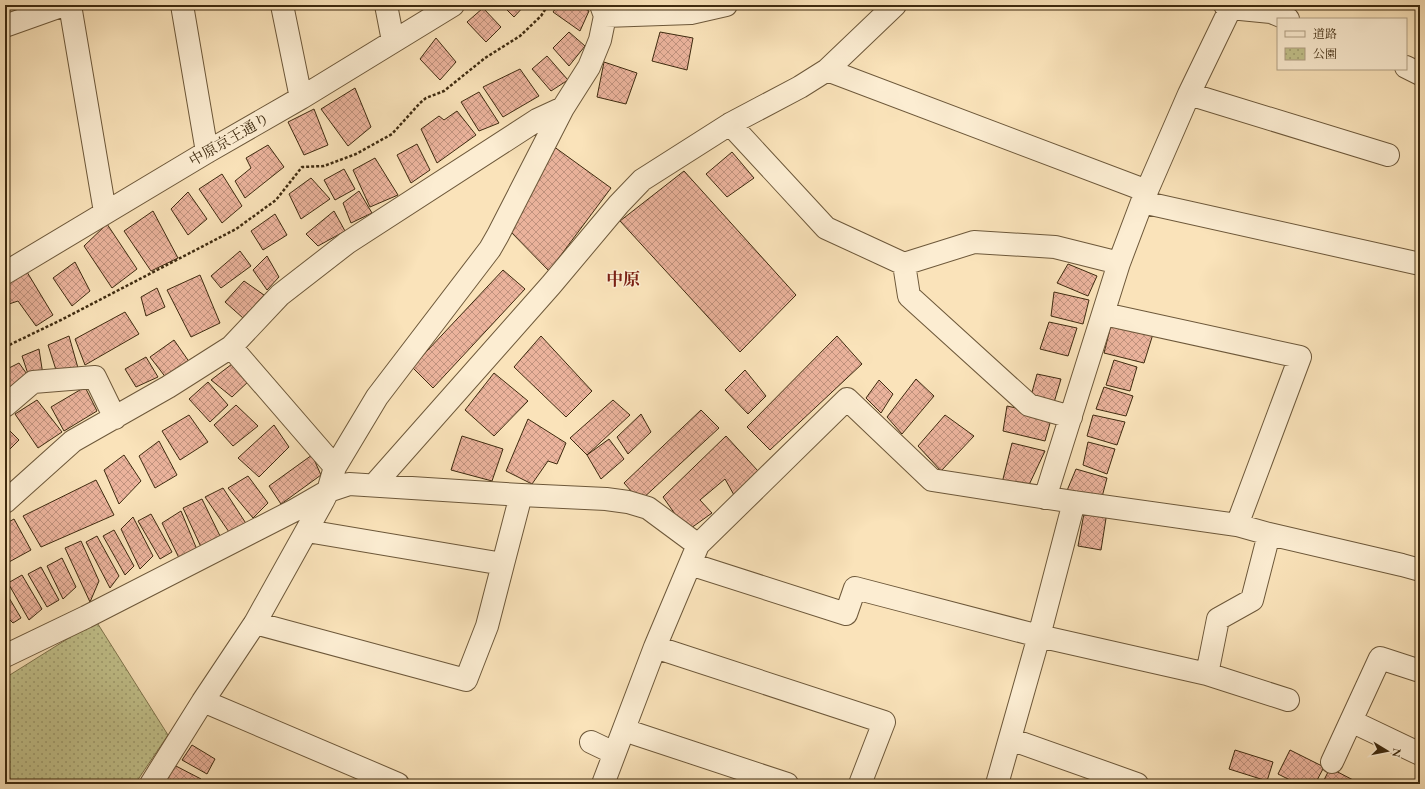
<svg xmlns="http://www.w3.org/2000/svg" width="1425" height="789" viewBox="0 0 1425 789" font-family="'EB Garamond','Noto Serif JP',serif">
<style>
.park{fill:url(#park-dots);stroke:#80764e}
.building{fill:url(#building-cross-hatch);stroke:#3e2a0f}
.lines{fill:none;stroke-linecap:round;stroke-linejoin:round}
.minor-casing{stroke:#6d583a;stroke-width:24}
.path{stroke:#3e2a0f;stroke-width:2.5;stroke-dasharray:3 2;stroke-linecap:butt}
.minor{stroke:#fcedd2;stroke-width:22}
.labels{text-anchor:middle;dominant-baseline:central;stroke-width:3;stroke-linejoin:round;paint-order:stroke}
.street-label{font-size:15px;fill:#3e2a0f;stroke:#fcedd2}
.quarter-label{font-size:17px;font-weight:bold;fill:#7a1f14;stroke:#fcedd2}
</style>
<defs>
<pattern id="park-dots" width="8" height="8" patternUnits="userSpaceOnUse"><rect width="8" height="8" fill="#c2c28c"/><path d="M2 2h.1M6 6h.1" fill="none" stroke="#9f9e71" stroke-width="1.8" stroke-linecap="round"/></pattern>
<pattern id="building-cross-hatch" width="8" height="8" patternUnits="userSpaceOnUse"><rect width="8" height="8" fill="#ebb39c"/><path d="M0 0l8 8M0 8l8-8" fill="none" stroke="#c0927e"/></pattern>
</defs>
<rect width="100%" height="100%" fill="#fae3ba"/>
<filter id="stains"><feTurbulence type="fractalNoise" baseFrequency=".005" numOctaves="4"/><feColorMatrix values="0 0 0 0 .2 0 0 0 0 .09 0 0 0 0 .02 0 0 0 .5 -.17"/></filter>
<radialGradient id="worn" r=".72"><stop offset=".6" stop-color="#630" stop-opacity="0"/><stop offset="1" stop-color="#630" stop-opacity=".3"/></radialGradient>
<path class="park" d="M96,621L168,735L135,784H5V678Z"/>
<path class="building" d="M502,5H525L514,17Z
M558,5H579L589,11L580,31L553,12Z
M483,8L501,27L486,42L467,22Z
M569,32L585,46L569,66L553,48Z
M660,32L693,38L687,70L652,61Z
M436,38L456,62L440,80L420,59Z
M547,56L568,80L551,91L532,69Z
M604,62L637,73L626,104L597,97Z
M520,69L539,96L503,117L483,87Z
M355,88L371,127L348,146L321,109Z
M479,92L499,123L479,131L461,102Z
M314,109L328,145L304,155L288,122Z
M457,111L476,135L437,163L421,129L439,116L444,120Z
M417,144L430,170L411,183L397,155Z
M268,145L284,167L245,198L235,181L251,168L246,158Z
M553,146L611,188L549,271L509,230Z
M732,152L754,178L727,197L706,174Z
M375,158L398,195L370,207L353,170Z
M344,169L355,189L335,200L324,180Z
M684,171L796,295L740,352L620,221Z
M222,174L242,206L222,223L199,189Z
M311,178L330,199L301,219L289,194Z
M359,191L372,213L351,223L343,203Z
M188,192L207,219L188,235L171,209Z
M153,211L178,258L151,271L124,231Z
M334,211L345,231L318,246L306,234Z
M275,214L287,235L263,250L251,231Z
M107,224L137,269L112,288L84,246Z
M240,251L251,266L221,288L211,276Z
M267,256L279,277L267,290L253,270Z
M75,262L90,291L72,306L53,278Z
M1068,264L1097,276L1088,296L1057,283Z
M503,270L525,289L433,388L412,367Z
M27,272L53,315L36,326L18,301L6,305L5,303V285Z
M200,275L220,323L191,337L167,290Z
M244,281L264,295L243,318L225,302Z
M157,288L165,307L146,316L141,297Z
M1054,292L1089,300L1083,324L1051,316Z
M125,312L139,334L85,365L75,339Z
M1049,322L1077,328L1068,356L1040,349Z
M1111,325L1153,334L1144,363L1104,353Z
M69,336L78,368L57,373L48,345Z
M541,336L592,391L566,417L514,367Z
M837,336L862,364L770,450L747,427Z
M174,340L190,363L167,379L150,357Z
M39,349L43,375L29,377L22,356Z
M146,357L158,377L136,387L125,369Z
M1114,360L1137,367L1130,391L1106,385Z
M236,361L251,379L232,397L211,380Z
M19,363L29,377L10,392L5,384V370Z
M745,370L766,396L748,414L725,390Z
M494,373L528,401L494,436L465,410Z
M1037,374L1061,379L1053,406L1029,403Z
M916,379L934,396L902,434L887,417Z
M879,380L893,394L881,413L866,398Z
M208,382L228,405L210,422L189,399Z
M85,387L97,411L64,431L51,407Z
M1104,387L1133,396L1126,416L1096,409Z
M37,400L62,432L38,448L15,414Z
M613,400L630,415L587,455L570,438Z
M236,405L258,426L233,446L214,425Z
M1007,406L1052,416L1045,441L1003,431Z
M701,410L719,428L640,501L624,483Z
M641,414L651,432L628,454L617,437Z
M189,415L208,442L180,460L162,431Z
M945,415L974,436L941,471L918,446Z
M1093,415L1125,422L1117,445L1087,436Z
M528,419L566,443L557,464L548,461L532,484L506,471Z
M274,425L289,447L259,477L238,458Z
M5,426L19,440L5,454Z
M462,436L503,449L492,481L451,470Z
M726,436L758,471L734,495L725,479L700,500L712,513L687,531L663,497Z
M609,439L624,459L601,479L587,455Z
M159,441L177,475L155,488L139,456Z
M1088,442L1115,449L1107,474L1083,465Z
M1012,443L1045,451L1028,487L1002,483Z
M124,455L141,481L119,504L104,470Z
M312,455L321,475L281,504L269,486Z
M1076,469L1107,478L1102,497L1066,493Z
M248,476L268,503L253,518L228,488Z
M96,480L114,515L41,547L23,516Z
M223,488L247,525L229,532L205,497Z
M202,499L221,538L201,547L183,508Z
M1085,508L1107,512L1101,550L1078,546Z
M181,511L198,552L180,560L162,523Z
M151,514L172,552L160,559L138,521Z
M133,517L153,556L140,569L121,529Z
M14,519L31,550L9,562L5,555V524Z
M114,530L134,566L125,575L103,536Z
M97,536L119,576L110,588L86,542Z
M81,541L99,581L90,602L65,548Z
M62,558L76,587L63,599L47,566Z
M41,567L59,600L47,607L28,574Z
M22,575L42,609L29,620L8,583Z
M5,591L21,618L13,623L5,615Z
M192,745L215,759L207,774L182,760Z
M1235,750L1273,762L1267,781L1229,769Z
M1290,750L1324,767L1315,784H1298L1278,774Z
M174,765L201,779L199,784H175L167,779Z
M1330,768L1355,781L1353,784H1322Z"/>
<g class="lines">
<g class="minor-casing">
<path id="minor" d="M70,5L105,212
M182,5L207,152
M282,5L301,98
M386,5L393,41
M1225,5L1230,8L1271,12L1288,19
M605,16L691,13L726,5
M5,26L64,5
M1406,67L1420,74
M827,70L1147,191
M1189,94L1388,155
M730,124L826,228L904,264L974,242L1055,247L1119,263
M1142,202L1420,264
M904,264L909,296L1029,405L1071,417
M5,273L207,152L301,98L453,5
M1104,314L1300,357L1237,525
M231,347L335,467
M5,406L33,382L95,377L115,418
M374,485L551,285L619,204L642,180L730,124L800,87L827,70L895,5
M1045,498L1119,263L1142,202L1189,94L1232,5
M5,502L73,441L168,387L231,347L280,295L347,243L537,120L563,108
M503,564L521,495
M690,564L846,614L855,588L1039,636L1207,674L1288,700
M255,623L466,680L487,626L503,564L307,531
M655,647L884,722L860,784
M5,656L86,617L295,510L328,491L349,484L521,495L606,499L628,502L648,508L698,545
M1207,674L1218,619L1252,600L1269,534
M203,701L398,784
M1351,721L1420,754
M624,730L787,784
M1010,739L1137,784
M591,742L614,753
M1332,762L1380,658L1420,671
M151,784L203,701L255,623L323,501L328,491L335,467L377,397L490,249L498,235L563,108L589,67L600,40L605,16L601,5
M603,784L655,647L698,545L847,399L932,480L1074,502L1237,525L1269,534L1402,565L1420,570
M997,784L1039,636L1074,502"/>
</g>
<path class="path" d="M5,347L61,320L236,229L276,200L302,167L324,166L356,154L392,134L420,103L426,98L444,91L485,58L520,36L541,16L548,5"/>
<use href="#minor" class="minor"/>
</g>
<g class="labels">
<g class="street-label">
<text transform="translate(229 139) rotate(-30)">中原京王通り</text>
</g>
<g class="quarter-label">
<text x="623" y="279">中原</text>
</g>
</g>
<rect width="1425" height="789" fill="none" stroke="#fae3ba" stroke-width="20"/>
<rect x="6" y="6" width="1413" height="777" fill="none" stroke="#3e2a0f" stroke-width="2"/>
<rect x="10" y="10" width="1405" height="769" fill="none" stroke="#3e2a0f"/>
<rect x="1277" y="18" width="130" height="52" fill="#fcedd2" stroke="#b09f84"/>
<rect x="1285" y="31" width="20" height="6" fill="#fcedd2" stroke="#b09f84"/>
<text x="1313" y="38" font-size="12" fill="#3e2a0f">道路</text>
<rect x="1285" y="48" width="20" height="12" fill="url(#park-dots)" stroke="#b09f84"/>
<text x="1313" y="58" font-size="12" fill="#3e2a0f">公園</text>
<g transform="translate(1387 751) rotate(100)" stroke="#fcedd2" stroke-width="3" paint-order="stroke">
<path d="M0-3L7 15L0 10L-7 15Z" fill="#3e2a0f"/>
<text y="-6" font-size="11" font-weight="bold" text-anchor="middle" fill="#3e2a0f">N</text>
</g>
<rect width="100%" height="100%" filter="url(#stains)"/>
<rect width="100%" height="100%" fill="url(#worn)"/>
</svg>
